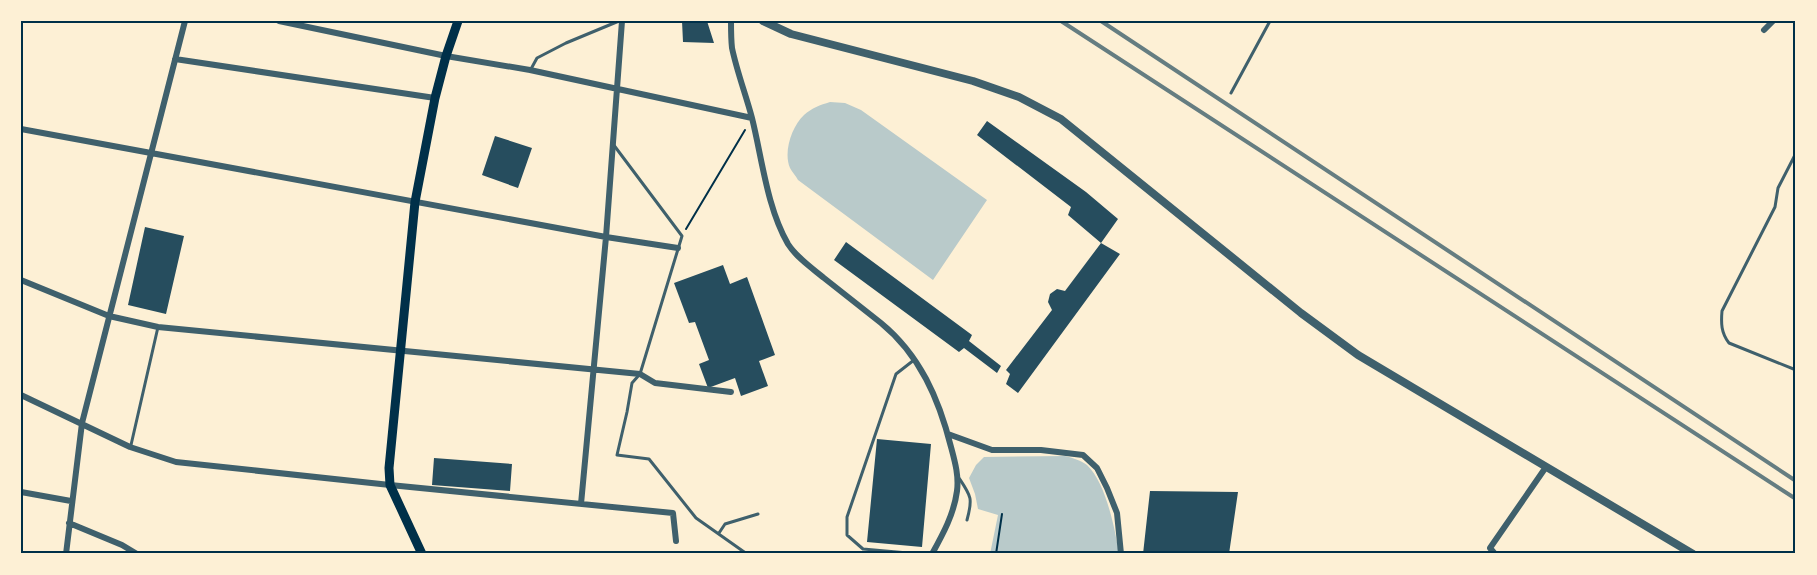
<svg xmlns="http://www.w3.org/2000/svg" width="1817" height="575" viewBox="0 0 1817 575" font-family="'Noto Serif',serif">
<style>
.green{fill:#b9caca}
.building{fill:#264d5e}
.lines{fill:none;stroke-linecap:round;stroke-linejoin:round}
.path{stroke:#003049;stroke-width:2}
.service{stroke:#3f606c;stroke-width:3}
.minor{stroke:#3f606c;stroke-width:6}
.tertiary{stroke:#3f606c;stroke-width:8}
.secondary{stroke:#003049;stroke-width:9}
.rail{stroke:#657d81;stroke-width:4}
.neatline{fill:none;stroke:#003049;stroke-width:2}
</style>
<rect width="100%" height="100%" fill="#fdf0d5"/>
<path class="green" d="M830,102L845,103L861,110L987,200L933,280L798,180C796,176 792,172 790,168C783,152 792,126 804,115C812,108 820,105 830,102Z
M1065,456C1073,458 1080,460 1087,465C1106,483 1115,529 1119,554H990L998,515L978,509L975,494L969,478L976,465L984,457Z"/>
<path class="building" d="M682,21H707L714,43L683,42Z
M987,121L1086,192L1118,219L1101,243L1068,215L1071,207L977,135Z
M495,136L532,148L518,188L482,175Z
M145,227L184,236L166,314L128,305Z
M846,242L972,335L969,341L1001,366L997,373L964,348L959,352L834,260Z
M1101,243L1120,254L1018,393L1006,384L1010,374L1006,370L1052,310L1048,302L1050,294L1057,289L1065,291Z
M723,265L730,284L747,277L775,355L759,361L768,386L741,396L735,378L708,388L699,364L709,360L695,322L689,323L674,283Z
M877,439L931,444L922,547L867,542Z
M434,458L512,464L510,491L432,485Z
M1150,491L1238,492L1229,554H1143Z"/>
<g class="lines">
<path class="path" d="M686,229L745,130
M996,554L1002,514"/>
<path class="service" d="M531,69L537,58L566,43L619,21
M1231,93L1270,21
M613,144L682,236L640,374L632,383L627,412L617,455L649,459L696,518L747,554
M1796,153L1778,188L1775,207L1722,311C1721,323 1721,333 1729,343L1796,370
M914,360L896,374L847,517V535L863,549L919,554
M131,445L158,327
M959,478C971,496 973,498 967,520
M719,533L725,524L758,514"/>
<path class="minor" d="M279,21L446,56L530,70L752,118
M731,21C731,30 731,39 732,48C737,72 746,95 752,118C762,158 767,208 788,244C797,258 812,268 824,278C843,293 862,308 881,323C920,355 939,399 951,447C955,462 959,476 957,491C954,514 943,534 932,554
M1764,30L1773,21
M175,59L435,98
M21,129L606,237L678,248
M21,280L109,316L158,327L640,374L655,383L731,392
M21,395L130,447L176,462L390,485L673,513L676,541
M948,434L992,450H1041L1083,455L1097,468L1107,488L1117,513L1121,554
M21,492L71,501
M581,504L606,237L622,21
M69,523L122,545L137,554
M66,554L82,423L185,21
M1495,554L1490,548L1546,467"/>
<path class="tertiary" d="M763,21L791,34L973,81L1019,97L1061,119L1301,313L1358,355L1693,554"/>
<path class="secondary" d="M422,554L390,485L389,468L415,202L435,98L446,56L458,21"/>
<path class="rail" d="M1061,21L1796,499
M1101,21L1796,481"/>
</g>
<rect width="1817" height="575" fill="none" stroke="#fdf0d5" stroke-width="45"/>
<rect x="22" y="22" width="1772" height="530" class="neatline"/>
</svg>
